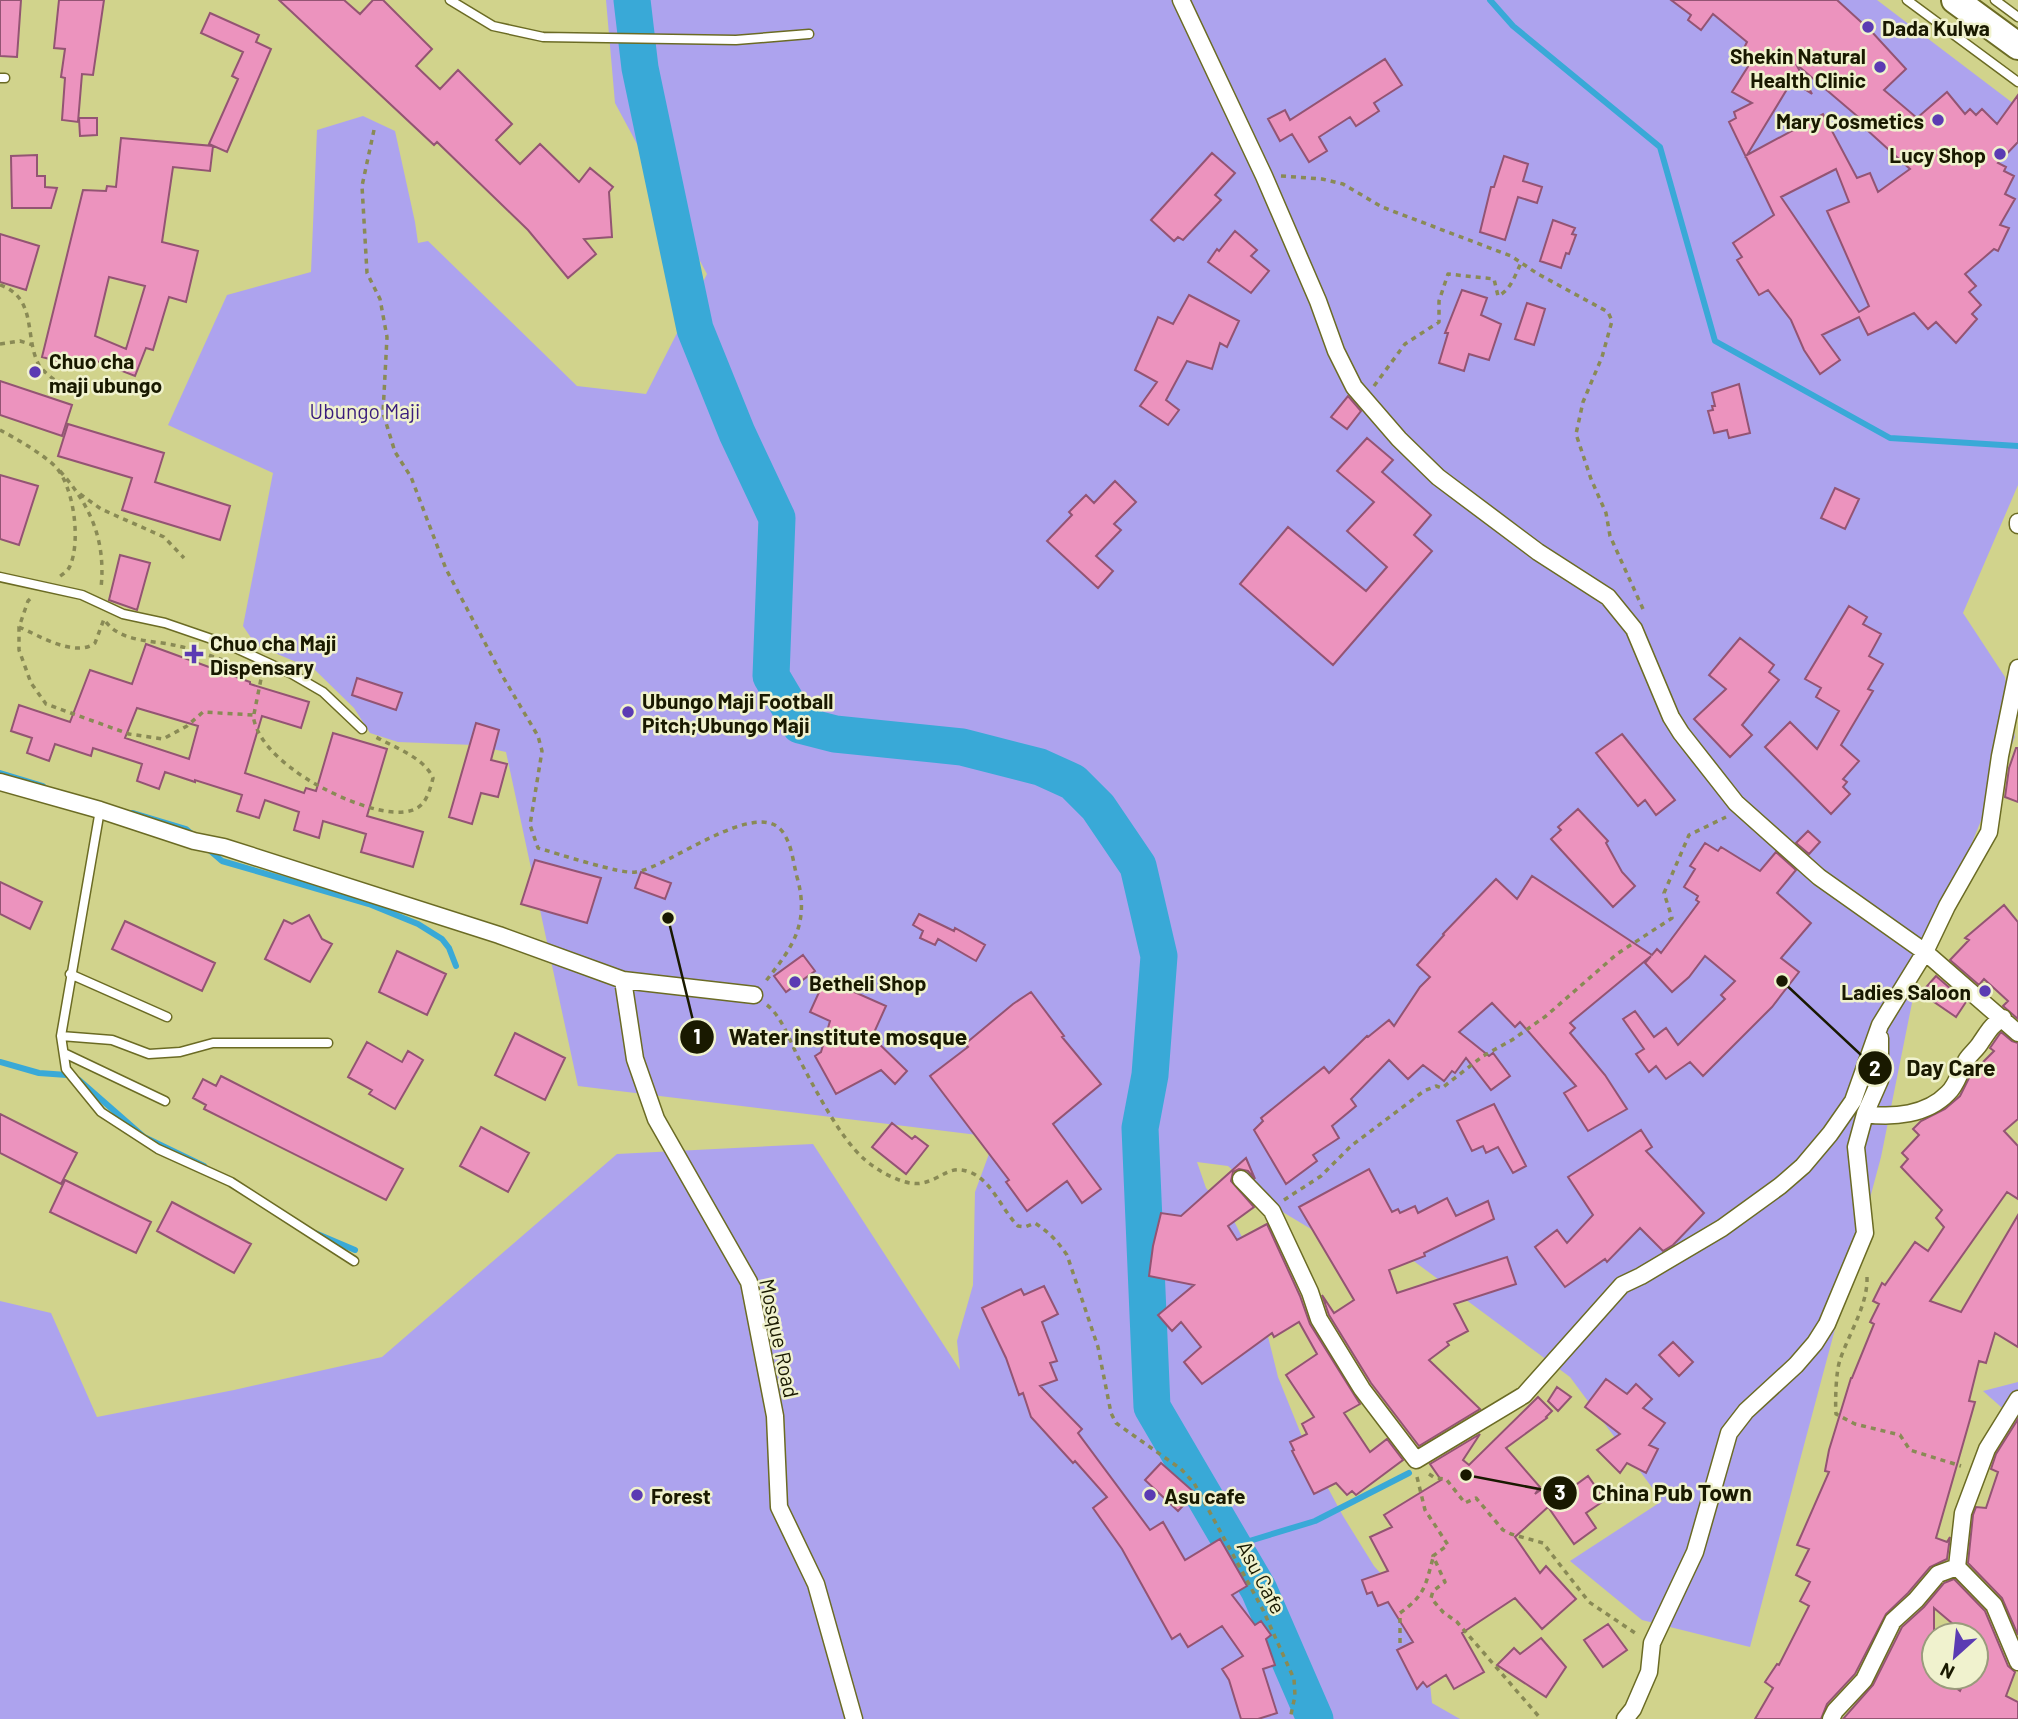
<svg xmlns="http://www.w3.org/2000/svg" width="2018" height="1719" viewBox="0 0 2018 1719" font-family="Barlow,sans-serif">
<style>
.green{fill:#ada3ee}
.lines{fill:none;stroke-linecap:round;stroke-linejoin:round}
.stream{stroke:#39a9d7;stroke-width:6}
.river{stroke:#39a9d7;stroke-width:37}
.building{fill:#ec93be;stroke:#935473;stroke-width:2;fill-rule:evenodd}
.service-casing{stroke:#6b6b24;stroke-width:11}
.minor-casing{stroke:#6b6b24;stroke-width:19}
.trunk-casing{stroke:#6b6b24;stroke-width:30}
.path{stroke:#898a55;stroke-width:3.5;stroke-dasharray:5 5;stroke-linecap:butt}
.service{stroke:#fff;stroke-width:8}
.minor{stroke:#fff;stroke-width:16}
.trunk{stroke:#fff;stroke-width:26}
.poi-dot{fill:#5b3bb3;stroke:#f0f2ce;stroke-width:2.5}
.labels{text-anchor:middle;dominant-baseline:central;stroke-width:5;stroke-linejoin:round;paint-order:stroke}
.poi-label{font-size:21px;font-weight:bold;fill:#191900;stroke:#f0f2ce;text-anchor:start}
.park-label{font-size:21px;fill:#3a1d7c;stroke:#f0f2ce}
.street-label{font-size:21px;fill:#191900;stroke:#f0f2ce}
.leader{fill:none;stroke:#191900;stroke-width:2.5}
.callout-dot{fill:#191900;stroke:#f0f2ce;stroke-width:2.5}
.mark-label{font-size:21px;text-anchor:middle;font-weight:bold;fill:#fff}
.callout-label{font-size:23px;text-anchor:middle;font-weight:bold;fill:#191900;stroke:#f0f2ce;stroke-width:5;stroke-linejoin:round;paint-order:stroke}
</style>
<rect width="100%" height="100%" fill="#d1d38c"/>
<path class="green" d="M606,0H1877L2018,107V485L1963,613L2005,677L2015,737L1917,978L1881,1157L1750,1647L1642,1620L1570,1561L1662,1501L1570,1377L1388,1242L1316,1232L1276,1208L1228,1166L1197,1162L1206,1188L1231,1215L1245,1243L1278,1377L1307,1449L1343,1516L1374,1566L1409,1605L1428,1664L1432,1703L1460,1719H0V1301L51,1313L97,1417L234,1390L382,1357L617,1154L813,1144L960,1370L957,1341L973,1285L975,1192L993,1143L1002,1138L578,1086L506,752L474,745L398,742L370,733L354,708L315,670L256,645L243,626L273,473L168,425L227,295L311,272L317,130L363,116L395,131L415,222L418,243L428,241L577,386L646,394L707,274L615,103Z
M2018,1382V1422L1983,1391Z"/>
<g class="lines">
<path class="stream" d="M1490,0L1513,26L1660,147L1715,341L1890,438L2018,446
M0,773L43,786
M133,813L186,829L194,836
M207,848L222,861L369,904L418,924L442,939L449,948L456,966
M0,1062L39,1073L67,1075
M79,1080L144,1137L204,1166
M315,1233L355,1250
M1233,1546L1315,1521L1409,1473"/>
<path class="river" d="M632,0L640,68L695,329L737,433L777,518L771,676L800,725L835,734L962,747L1040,767L1073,782L1098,807L1138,866L1159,956L1150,1075L1140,1128L1152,1407L1259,1590L1315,1719"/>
</g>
<path class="building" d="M0,0H21L17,57L0,56Z
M59,0H104L93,75L82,74L78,122L62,120L65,78L61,77L65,49L54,48Z
M279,0H344L360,14L373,0H383L432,49L416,66L440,89L458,70L512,124L496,140L520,164L540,144L579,182L590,168L613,187L609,192L612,237L584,239L596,254L568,278L528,230L437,142L434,145Z
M1671,0H1837L1872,32L1906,69L1884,90L1917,118L1947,92L1965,114L1970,109L1976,115L1982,109L1997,124L2018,95V142L1998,163L2006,167L2004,171L2014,176L2005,194L2015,199L2000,225L2009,228L1998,251L1994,249L1965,274L1976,286L1969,292L1981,305L1972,314L1977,319L1956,343L1936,322L1928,329L1914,313L1868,335L1859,317L1822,335L1840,360L1820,374L1804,350L1791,320L1768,290L1759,295L1737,260L1742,257L1733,243L1774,215L1729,122L1736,118L1734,112L1752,103L1732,92L1754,57L1743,50L1747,42L1713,14L1701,30L1688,20L1691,15ZM1796,64L1870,127L1867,130L1910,169L1878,192L1870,173L1857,178L1823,114L1747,155L1792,81L1812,94ZM1836,169L1849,202L1827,211L1869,306L1859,312L1781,197Z
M210,13L259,35L256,42L271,49L227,152L209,144L238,79L232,76L243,52L201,33Z
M1385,59L1402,85L1374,103L1379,111L1356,126L1350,117L1319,137L1327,151L1309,162L1292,134L1280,141L1268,119L1285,110L1290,120Z
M79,118H97V135L80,136Z
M121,138L213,146L210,171L173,167L162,242L198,251L186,302L169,297L153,350L146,348L135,376L89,358L87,369L42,357L83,190L106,191L107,186L116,187ZM109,277L145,286L126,349L95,336Z
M1212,153L1235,173L1215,195L1221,200L1183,240L1178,237L1174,241L1151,220Z
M37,155V176H45V187L57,188L51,208H12L11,156Z
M1504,156L1528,164L1523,181L1542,187L1537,203L1518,197L1505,240L1480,232L1491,187H1494Z
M1553,220L1575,228L1572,234L1576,235L1569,254L1566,253L1561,268L1540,261Z
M1235,231L1257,250L1251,256L1269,271L1251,293L1208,262L1217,249L1219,251Z
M0,234L39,246L26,290L0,282Z
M1462,290L1487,298L1481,315L1501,324L1489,360L1469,354L1464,371L1439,363L1448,333H1445Z
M1189,295L1239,321L1227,347L1220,343L1212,369L1187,361L1166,400L1179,410L1168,425L1140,406L1157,382L1135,370L1158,317L1173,324Z
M1527,303L1545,309L1534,345L1515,339Z
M0,381L72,405L62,436L0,415Z
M1739,384L1750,433L1729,438L1727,430L1714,433L1708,411L1713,410L1712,406H1715L1712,393Z
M1348,396L1361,411L1347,429L1331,417Z
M68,424L164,453L155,482L230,506L220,540L122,510L132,478L58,456Z
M1367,438L1393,460L1382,472L1431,515L1414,535L1432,551L1333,665L1240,584L1288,527L1366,591L1387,567L1347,531L1374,502L1337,471Z
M0,475L38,486L19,545L0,539Z
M1115,481L1136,502L1114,524L1121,530L1096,556L1113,571L1098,588L1047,541L1072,515L1069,512L1086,495L1094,503Z
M1835,488L1859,499L1845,529L1821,518Z
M120,555L150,563L137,610L109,600Z
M1849,606L1867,617L1863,624L1881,634L1869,656L1883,664L1868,689L1873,691L1841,745L1859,761L1843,779L1847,782L1843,787L1850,794L1831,814L1765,747L1790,722L1817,749L1839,711L1816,697L1821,688L1805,679Z
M1740,638L1774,665L1769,672L1779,680L1742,725L1752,735L1730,757L1694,719L1726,689L1709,675Z
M146,644L250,682V684L309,702L301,728L262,716L245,773L304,793L306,788L316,791L333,733L387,749L367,816L423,832L413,867L361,852L366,834L323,821L319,838L294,830L299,812L265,800L259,818L237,811L242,795L195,780V782L165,772L159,789L137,781L142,764L93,748L91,756L55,744L49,761L27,753L32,738L11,731L19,705L70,722L90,670L132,684ZM137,708L198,726L189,759L125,738Z
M357,678L402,693L396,710L352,695Z
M476,723L499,730L491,760L507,764L498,797L481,793L472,824L449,817Z
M1622,734L1675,800L1656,815L1645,800L1638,806L1596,753Z
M2016,748H2018V802L2005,797L2009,768Z
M1578,809L1608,841L1606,843L1622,872L1635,886L1613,907L1551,839L1561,830L1558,827Z
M1808,831L1820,842L1809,854L1796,843Z
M1705,843L1718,851L1721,847L1760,871L1776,852L1796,870L1777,893L1811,923L1781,958L1799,972L1772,1007L1703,1076L1690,1062L1666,1079L1656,1066L1649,1072L1636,1054L1644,1049L1623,1019L1635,1011L1654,1037L1666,1028L1678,1045L1725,999L1721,995L1735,981L1705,956L1689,977L1672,992L1645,963L1651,956L1570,1023L1575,1028L1570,1033L1605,1075L1627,1109L1588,1131L1564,1093L1576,1086L1520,1022L1515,1027L1492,1003L1459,1032L1489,1056L1493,1053L1510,1076L1491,1090L1466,1058L1455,1073L1452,1071L1444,1081L1423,1065L1408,1079L1389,1060L1351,1099L1356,1106L1332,1126L1339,1138L1313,1155L1317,1161L1286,1184L1254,1130L1263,1121L1261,1118L1324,1067L1329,1073L1367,1036L1368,1037L1389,1020L1394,1026L1420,987L1430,977L1417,965L1444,935L1443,934L1496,879L1517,899L1532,876L1652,955L1657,949L1661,953L1699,902L1696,900L1698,896L1684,887L1695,869L1690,866Z
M535,860L601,878L587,923L521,904Z
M641,872L671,883L665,899L635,888Z
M0,882L42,902L30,929L0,914Z
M2004,905L2018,922V1019L2003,1006L2008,1001L1984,979L1979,985L1950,960L1969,940L1965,938Z
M919,914L954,931L955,928L985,945L976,961L938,939L935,945L920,938L923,931L913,925Z
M309,915L322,939L332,944L310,982L265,959L284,920L292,924Z
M125,921L215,963L202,991L112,949Z
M397,951L446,974L427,1015L379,992Z
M803,955L815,971L786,992L774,976Z
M1936,976L1966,1002L1956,1017L1921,993Z
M825,979L886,1006L872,1037L907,1071L895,1084L881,1070L836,1094L815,1056L821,1052L830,1021L810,1012Z
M1031,992L1064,1036L1062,1037L1101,1084L1053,1124L1101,1189L1082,1203L1067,1181L1027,1211L1006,1182L1009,1180L930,1076L968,1047L965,1044L1013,1004Z
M2001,1032L2012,1041L2018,1043V1119L2004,1131L2018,1146V1199L2007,1192L1930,1301L1961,1312L2018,1215V1347L1995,1333L1986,1363L1979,1361L1969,1401L1975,1402L1936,1538L1947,1542L1950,1537L1947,1559L1930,1567L1908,1593L1886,1614L1855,1674L1827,1704L1821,1719H1755L1773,1688L1765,1682L1777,1664L1779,1665L1809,1606L1800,1601L1810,1582L1796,1575L1809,1549L1797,1545L1829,1472L1825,1471L1829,1450L1851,1378H1852L1874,1324L1870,1322L1879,1304L1873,1301L1882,1283L1885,1285L1915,1242L1928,1251L1944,1227L1936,1218L1942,1210L1901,1167L1908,1159L1902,1153L1919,1135L1913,1129L1921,1121L1945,1109L1960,1096L1971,1074L1994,1051L1990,1048Z
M515,1033L565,1058L545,1100L495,1075Z
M367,1042L402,1062L408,1051L423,1060L395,1109L369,1094L372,1090L348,1077Z
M221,1076L403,1169L386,1200L204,1109L206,1105L193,1098L203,1079L216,1086Z
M1494,1104L1526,1166L1513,1173L1498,1147L1486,1153L1483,1146L1472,1151L1457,1121Z
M0,1114L77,1153L61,1184L0,1153Z
M892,1123L912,1139L915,1136L928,1146L906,1174L872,1147Z
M481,1127L529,1153L508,1192L460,1166Z
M1641,1130L1652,1147L1646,1151L1704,1213L1673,1245L1663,1251L1640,1228L1607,1262L1605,1259L1565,1287L1535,1247L1557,1230L1567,1243L1593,1215L1568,1177Z
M1246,1158L1255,1179L1248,1171L1239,1169L1233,1172L1231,1181L1254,1207L1228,1226L1237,1240L1267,1224L1300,1296L1310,1324L1360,1404L1344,1413L1370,1452L1387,1439L1403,1460L1356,1495L1352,1491L1347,1495L1336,1483L1314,1494L1292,1451L1294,1450L1290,1442L1307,1434L1302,1424L1314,1417L1286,1375L1317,1354L1299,1322L1274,1337L1272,1333L1202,1384L1184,1362L1201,1347L1181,1322L1172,1331L1158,1315L1194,1285L1149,1276L1153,1246L1161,1213L1181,1216Z
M1369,1169L1392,1212L1398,1209L1400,1213L1415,1206L1418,1213L1447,1198L1456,1216L1488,1201L1494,1219L1424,1253L1425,1256L1389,1270L1397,1293L1507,1257L1516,1284L1454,1304L1468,1331L1447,1342L1449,1345L1429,1360L1480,1409L1419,1446L1371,1383L1329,1315L1322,1295L1334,1313L1354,1300L1299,1207Z
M65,1180L151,1222L136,1253L50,1212Z
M172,1202L251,1244L234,1273L157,1231Z
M1044,1286L1058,1314L1042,1322L1057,1361L1050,1363L1057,1380L1040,1386L1082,1429L1078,1433L1150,1530L1163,1522L1185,1560L1220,1539L1247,1586L1232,1595L1255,1625L1261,1621L1271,1635L1266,1639L1275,1665L1263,1669L1277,1713L1258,1719H1241L1229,1680L1222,1669L1243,1656L1222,1626L1188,1647L1180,1634L1172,1639L1122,1549L1093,1508L1107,1497L1075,1461L1073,1463L1031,1417L1023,1393L1019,1395L1006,1358L982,1308L1021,1289L1024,1295Z
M1673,1342L1693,1362L1679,1376L1659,1355Z
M1606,1379L1627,1394L1636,1384L1652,1399L1643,1408L1665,1423L1649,1445L1658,1449L1646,1473L1627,1463L1620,1473L1597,1450L1620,1434L1585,1407Z
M1557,1387L1571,1397L1558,1411L1548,1401Z
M1538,1397L1552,1411L1546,1417L1547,1418L1506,1448L1540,1487L1535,1494L1546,1486L1555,1500L1588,1476L1605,1500L1586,1513L1596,1528L1574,1544L1548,1507L1515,1537L1540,1573L1546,1566L1576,1599L1542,1629L1515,1598L1462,1633L1484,1672L1454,1689L1446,1675L1427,1687L1423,1682L1417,1689L1397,1650L1413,1642L1388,1602L1378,1606L1372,1592L1367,1594L1362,1580L1388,1571L1370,1537L1392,1527L1384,1515L1441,1480L1430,1464L1480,1434L1463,1460L1469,1465Z
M2018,1419V1635L2002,1598L1968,1563L1973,1515L1976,1507L1986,1508L1998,1472L1991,1469L1996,1454Z
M1161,1463L1195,1493L1178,1511L1145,1480Z
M1954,1579L1985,1611L2008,1666L2015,1672L2006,1696L2018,1702V1719H1843L1873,1685L1902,1627L1924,1607L1944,1583ZM1934,1608L1966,1635H1976V1677H1966L1960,1691L1942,1677H1934Z
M1608,1624L1627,1650L1603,1667L1584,1640Z
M1541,1638L1566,1667L1546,1697L1497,1665L1514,1648L1520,1654Z"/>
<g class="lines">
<g class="service-casing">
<path id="service" d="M450,0L493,26L543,37L736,40L809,34
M1907,0L2018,82
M1995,0L2018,17
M0,78H5
M0,577L82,595L123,614L165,623L229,645L292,674L323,692L362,729
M100,810L61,1036L66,1069L101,1112L158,1149L231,1182L354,1261
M70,974L167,1017
M61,1036L112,1040L149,1054L180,1052L213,1043H328
M64,1053L165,1101"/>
</g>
<g class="minor-casing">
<path id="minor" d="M1181,0L1264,176L1318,301L1336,351L1354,387L1399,439L1438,477L1538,552L1608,597L1634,629L1671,717L1681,733L1736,803L1819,877L1925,952L2018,1033
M2018,522V525
M0,782L100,810L194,841L224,847L499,935L623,980L754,995
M623,980L635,1059L656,1119L749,1282L775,1416L779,1507L816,1584L854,1719
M1865,1114C1893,1118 1927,1115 1948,1093C1957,1085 1960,1070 1967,1059C1971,1053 1977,1049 1981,1042C1988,1032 1991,1025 2003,1018
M1241,1179L1272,1211L1310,1292L1319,1319L1362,1389L1416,1460L1524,1395L1622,1285L1641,1276L1722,1228L1780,1186L1803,1166L1830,1134L1853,1101L1880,1025L1925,952L1947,906L1989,832L2000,756L2018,668
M2018,1399L1987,1449L1963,1513L1957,1567L1994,1605L2018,1662
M1625,1719L1633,1709L1649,1672L1652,1643L1695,1552L1729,1433L1746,1411L1796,1365L1815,1343L1827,1324L1865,1233L1856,1147L1865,1114L1880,1080V1038
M1831,1719L1835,1711L1864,1680L1893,1621L1916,1600L1938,1574L1957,1567"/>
</g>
<g class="trunk-casing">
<path id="trunk" d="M1955,0L2018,46"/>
</g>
<path class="path" d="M374,130L362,186L367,273L380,299L387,337L383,413L395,452L411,477L446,569L503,677L538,736L542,751L530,825L538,848C556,853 622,875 636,872C669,867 755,798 782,831C792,844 793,862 797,877C810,923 793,947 765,982
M1281,176L1322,179L1343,184L1382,207L1511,256L1538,274L1608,312L1612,321L1602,357L1583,402L1576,434L1591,479L1606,513L1610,536L1643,609
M0,285C38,298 24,338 39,365C43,372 53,378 59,384
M0,344L20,341L33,345
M1374,386L1405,344L1439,322V301L1448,274L1494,279L1498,296C1511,290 1515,275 1521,263
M0,430C17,439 41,453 55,466C74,486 81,541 70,566C68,571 63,574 59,577
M60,471C91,506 106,541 101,588
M80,494L101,509L164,537L184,558
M30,599L28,601L19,627V650L31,683L46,704L129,734L163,739L187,726L203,712L253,715C256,738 276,757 294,770C316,788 400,831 423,803C428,797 431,786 433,778C424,757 393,747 374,736
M106,622C122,643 155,640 178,646C195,650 211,656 226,661
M19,627C40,636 75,658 95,643L104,619
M254,714L262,674
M767,1005C781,1016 789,1038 797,1055C813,1085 839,1137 864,1159C876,1170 905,1187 922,1183C943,1179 949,1163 972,1173C993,1183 1002,1210 1018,1226L1025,1227L1035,1223C1049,1232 1058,1242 1067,1255L1098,1347L1111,1413L1116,1423L1181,1469L1194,1483L1263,1610L1294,1679L1295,1696L1290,1719
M1284,1200L1321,1176L1351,1146L1424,1091L1436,1086L1442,1088L1483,1056L1512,1040L1546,1016L1617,954L1672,918L1664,893L1689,835L1726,817
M1867,1277C1868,1305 1849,1333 1840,1360C1836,1371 1835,1401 1836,1414L1855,1424L1900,1435L1910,1450L1961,1466
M1429,1474L1435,1478L1446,1479L1465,1503L1476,1498L1503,1530L1511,1534L1543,1543L1589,1602L1638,1635
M1417,1477L1425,1510L1448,1545L1433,1556L1445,1582L1433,1591L1431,1598L1443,1612L1457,1622L1541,1719
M1400,1643V1613C1425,1595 1425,1587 1433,1558"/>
<use href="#service" class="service"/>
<use href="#minor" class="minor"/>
<use href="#trunk" class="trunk"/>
</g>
<g class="poi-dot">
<circle cx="1868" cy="27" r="7"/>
<circle cx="1880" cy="67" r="7"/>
<circle cx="1938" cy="120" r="7"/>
<circle cx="2000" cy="154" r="7"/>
<circle cx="35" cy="372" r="7"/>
<path d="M190.5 643.5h7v7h7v7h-7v7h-7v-7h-7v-7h7z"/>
<circle cx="628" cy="712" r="7"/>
<circle cx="795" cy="982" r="7"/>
<circle cx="1985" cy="991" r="7"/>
<circle cx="637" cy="1495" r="7"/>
<circle cx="1150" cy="1495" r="7"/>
</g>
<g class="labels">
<g class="poi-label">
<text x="1882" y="27">Dada Kulwa</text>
<text x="1866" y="55" text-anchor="end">Shekin Natural<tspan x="1866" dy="24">Health Clinic</tspan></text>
<text x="1924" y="120" text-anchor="end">Mary Cosmetics</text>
<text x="1986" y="154" text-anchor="end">Lucy Shop</text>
<text x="49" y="360">Chuo cha<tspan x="49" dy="24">maji ubungo</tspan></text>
<text x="210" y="642">Chuo cha Maji<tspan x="210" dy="24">Dispensary</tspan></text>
<text x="642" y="700">Ubungo Maji Football<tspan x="642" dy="24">Pitch;Ubungo Maji</tspan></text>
<text x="809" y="982">Betheli Shop</text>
<text x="1971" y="991" text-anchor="end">Ladies Saloon</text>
<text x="651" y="1495">Forest</text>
<text x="1164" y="1495">Asu cafe</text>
</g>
<g class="park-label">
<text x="365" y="410">Ubungo Maji</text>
</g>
<g class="street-label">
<text transform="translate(780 1338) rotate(78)">Mosque Road</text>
<text transform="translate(1262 1577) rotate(62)">Asu Cafe</text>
</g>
</g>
<path class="leader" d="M668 918L697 1037M1782 981L1875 1068M1466 1475L1560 1493"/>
<g class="callout-dot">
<circle cx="668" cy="918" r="7"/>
<circle cx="1782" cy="981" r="7"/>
<circle cx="1466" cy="1475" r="7"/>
<circle cx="697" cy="1037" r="18"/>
<circle cx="1875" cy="1068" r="18"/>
<circle cx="1560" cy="1493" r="18"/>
</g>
<g class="mark-label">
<text x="697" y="1044">1</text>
<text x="1875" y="1076">2</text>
<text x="1560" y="1500">3</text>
</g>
<g class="callout-label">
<text x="848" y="1045">Water institute mosque</text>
<text x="1951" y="1076">Day Care</text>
<text x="1672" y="1501">China Pub Town</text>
</g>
<g transform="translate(1955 1656) rotate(207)"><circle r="33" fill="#f0f2ce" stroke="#9a9b7c" stroke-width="2"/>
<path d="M0-5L12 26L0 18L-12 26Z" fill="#5b3bb3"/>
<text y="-10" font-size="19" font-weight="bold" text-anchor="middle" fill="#191900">N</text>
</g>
</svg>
